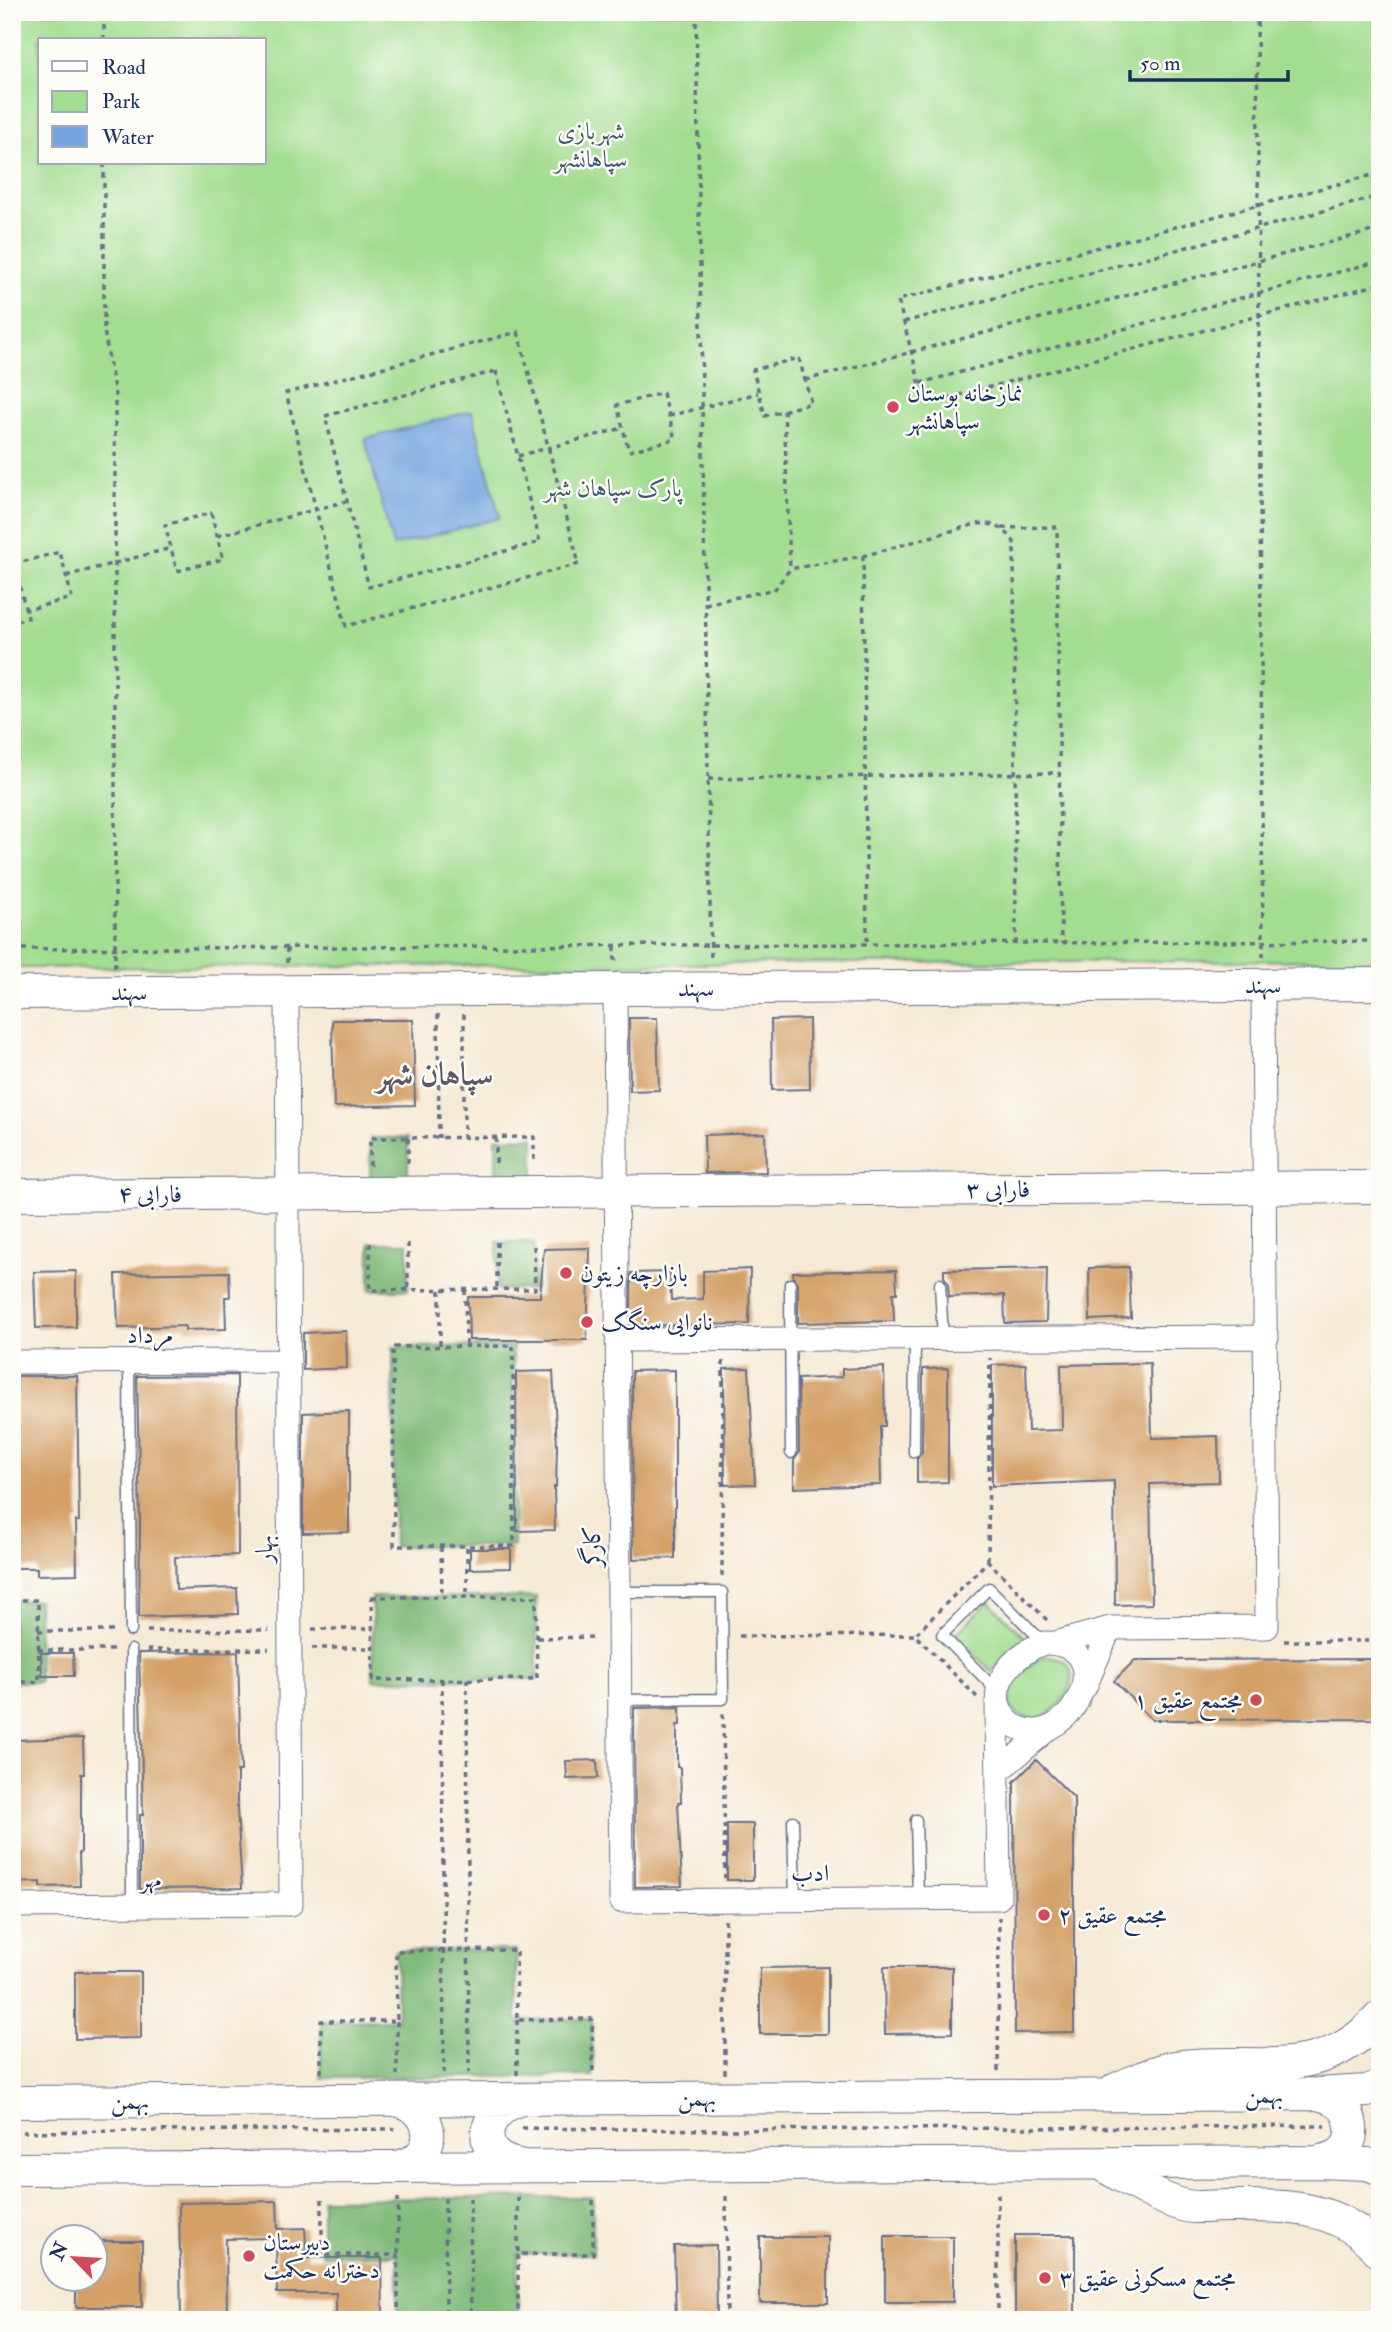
<svg xmlns="http://www.w3.org/2000/svg" width="1392" height="2332" viewBox="0 0 1392 2332" font-family="'IM FELL Double Pica',Amiri,serif">
<style>
.green{fill:#a2dd90;stroke:#5e8677;stroke-width:2;fill-rule:evenodd}
.forest{fill:#81bc7a;stroke:#4e766c;stroke-width:2}
.water{fill:#76a5e0;stroke:#486a9f;stroke-width:2}
.building{fill:#d4a068}
.lines{fill:none;stroke-linecap:round;stroke-linejoin:round}
.lane-casing{stroke:#687088;stroke-width:13}
.street-casing{stroke:#687088;stroke-width:25}
.secondary-casing{stroke:#687088;stroke-width:34}
.path{stroke:#687088;stroke-width:3.5;stroke-dasharray:5 5;stroke-linecap:butt}
.lane{stroke:#fff;stroke-width:10}
.street{stroke:#fff;stroke-width:23}
.secondary{stroke:#fff;stroke-width:32}
.poi-dot{fill:#d1495b;stroke:#fdfcf7;stroke-width:2.5}
.labels{text-anchor:middle;dominant-baseline:central;stroke-width:5;stroke-linejoin:round;paint-order:stroke}
.park-label{font-size:24px;fill:#3d5a6a;stroke:#fdfcf7}
.poi-label{font-size:24px;fill:#1b2f5e;stroke:#fdfcf7;text-anchor:start}
.street-label{font-size:24px;fill:#1b2f5e;stroke:#fdfcf7}
.district-label{font-size:32px;font-weight:bold;fill:#5c5762;stroke:#fdfcf7}
</style>
<rect width="100%" height="100%" fill="#fdfcf7"/>
<filter id="ink" filterUnits="userSpaceOnUse"><feTurbulence type="fractalNoise" baseFrequency=".0143" numOctaves="2"/><feDisplacementMap in="SourceGraphic" scale="14" xChannelSelector="R" yChannelSelector="G"/><feConvolveMatrix kernelMatrix="1 2 1 2 8 2 1 2 1" color-interpolation-filters="sRGB"/></filter>
<filter id="wash" filterUnits="userSpaceOnUse"><feTurbulence type="fractalNoise" baseFrequency=".00686" numOctaves="4" result="noise"/><feDisplacementMap in="SourceGraphic" scale="28" xChannelSelector="R" yChannelSelector="G"/><feGaussianBlur stdDeviation="1.57" result="paint"/><feColorMatrix in="noise" values="0 0 0 0 0 0 0 0 0 0 0 0 0 0 0 0 0 1.4 0 .05"/><feComposite in="paint" operator="in"/></filter>
<g filter="url(#wash)">
<rect width="100%" height="100%" fill="#f6ead6"/>
<path class="green" d="M12,12H1380V960L12,968ZM40,40H264V163H40Z
M989,1601L1025,1638L992,1672L955,1635Z
M1045,1656C1098,1657 1060,1724 1029,1718C987,1710 1023,1664 1045,1656Z"/>
<path class="forest" d="M534,1137V1185H496V1138Z
M370,1138H408V1185L370,1186Z
M497,1242H534L535,1289L497,1290Z
M370,1243H408V1290H370Z
M513,1346L514,1546H394L393,1347Z
M372,1597H536L537,1679L373,1680Z
M12,1600H38L39,1682H12Z
M516,1950L517,2020L592,2019L593,2076L321,2078V2021L397,2020L396,1951Z
M593,2197V2254H518V2320H398V2255H322V2199Z"/>
<path class="water" d="M472,411L500,518L393,546L365,439Z"/>
<g id="blocks">
<path class="building" d="M629,1018H657L659,1090L630,1091Z
M809,1019L810,1089L772,1090L771,1020Z
M332,1020H413L415,1105L334,1107Z
M765,1133L766,1172L705,1173L704,1135Z
M590,1248L587,1340H469L468,1297H540L544,1249Z
M1129,1267L1131,1318L1090,1320L1089,1268Z
M1047,1268L1046,1322L1005,1323L1004,1295L949,1297L948,1283L944,1277V1270Z
M750,1269L749,1324L631,1326V1273L670,1272L671,1300L703,1299V1271Z
M896,1270L897,1293H893L894,1321L798,1323V1284L793,1277V1272Z
M76,1271V1327L36,1328L34,1272Z
M229,1272L230,1297H225L226,1329L185,1330V1326L118,1328L116,1274Z
M346,1331L347,1368L303,1370V1333Z
M1150,1363L1152,1438L1218,1436L1219,1482L1150,1484L1152,1604L1115,1605L1114,1481L992,1486V1365L1026,1364L1028,1431L1062,1430L1061,1365Z
M884,1367L885,1426H880L881,1485L794,1488V1460L799,1453L798,1379L842,1377V1369Z
M749,1368L755,1484L725,1485L724,1369Z
M948,1368V1482L917,1483V1459L922,1452L923,1369Z
M675,1370V1558L633,1559L632,1371Z
M553,1371L557,1447L556,1487H554L555,1530L517,1531L516,1372Z
M237,1375L238,1555L175,1557L176,1590L237,1588L238,1614L139,1617L140,1525L137,1376Z
M12,1376H77L79,1521H76L77,1574L37,1575V1568H12Z
M349,1411V1532L303,1533V1413Z
M470,1549H511V1568L470,1569Z
M238,1652L241,1771H237V1809L242,1888L140,1889V1815H143L139,1653Z
M41,1653H73L74,1676H42Z
M1380,1659V1719L1152,1720L1114,1681L1135,1660Z
M680,1707V1725H677V1767H680L681,1802H678L682,1886L635,1887L634,1708Z
M83,1738L84,1774H81V1852L79,1853L80,1886L41,1887V1882L12,1883V1740Z
M597,1760L598,1778L567,1779L566,1761Z
M1036,1760L1074,1798V2032L1015,2033L1014,1782Z
M727,1824H753V1880H727Z
M828,1967V2034H760V1968Z
M884,1967H952V2033L885,2034Z
M75,1972H141V2038L75,2039Z
M277,2201L278,2229L305,2228L307,2258H382L383,2320H336V2293H277L276,2238L226,2239L227,2320H181L179,2203Z
M1015,2235H1075V2320H1015Z
M885,2236H953V2302H885Z
M760,2237H828V2303H760Z
M94,2241H142V2307H76V2279H94Z
M716,2245L717,2320H676L674,2246Z"/>
</g>
</g>
<g filter="url(#ink)">
<use href="#blocks" fill-opacity="0" stroke="#687088" stroke-width="2"/>
<g class="lines">
<g class="lane-casing">
<path id="lane" d="M790,1284L791,1453
M940,1284L943,1339
M129,1362L131,1631
M914,1452L915,1339
M618,1592H722L723,1699L619,1700
M131,1650L132,1905
M997,1691L942,1635L989,1588L1044,1643
M916,1820L918,1898
M793,1821L795,1899"/>
</g>
<g class="street-casing">
<path id="street" d="M615,989L621,1901L999,1898L997,1701
M619,1340L1267,1337
M12,1362L289,1361
M1044,1643C1120,1643 1074,1746 1022,1729C1015,1727 1009,1723 1005,1717C982,1687 1016,1652 1044,1643Z
M1055,1643L1110,1628L1267,1627L1263,985
M1085,1687L1110,1628
M998,1772L1049,1728
M12,1906L291,1904L287,991"/>
</g>
<g class="secondary-casing">
<path id="secondary" d="M12,993L1380,984
M12,1195L1380,1187
M1116,2089C1136,2081 1160,2068 1182,2066C1258,2057 1319,2084 1380,2017
M1317,2094C1324,2096 1331,2097 1338,2102C1354,2114 1357,2144 1338,2155C1332,2159 1324,2160 1317,2162
M523,2099C500,2103 476,2128 493,2152C500,2161 513,2164 523,2166
M394,2100C438,2107 441,2161 395,2167
M12,2102L1317,2094L1367,2091L1380,2086
M1100,2164C1126,2178 1154,2197 1182,2205C1195,2209 1212,2206 1226,2206C1284,2206 1338,2203 1380,2252
M12,2169L1317,2162L1368,2164L1380,2169"/>
</g>
<path class="path" d="M696,12L711,962
M1257,12L1263,958
M104,40V12
M104,163V330L115,395V967
M1380,173L898,300L925,404L1380,284
M904,322L1380,196
M518,332L579,564L346,626L286,393Z
M799,358L811,403L765,416L753,370Z
M496,371L540,542L369,587L325,416Z
M805,380L1380,229
M920,383L1380,261
M663,393L675,439L629,451L617,405Z
M784,410L790,569
M669,416L758,393
M518,456L623,428
M211,513L223,559L177,571L165,525Z
M1002,528L1057,527L1061,943
M217,536L347,501
M863,556L867,944
M12,557L28,618L12,622
M14,564L60,552L72,598L26,610
M66,576L171,548
M705,604L775,589L790,569L863,556L976,524C993,522 1005,528 1014,542L1016,943
M708,779L1059,773
M615,946V962
M287,948V964
M12,949L1380,941
M438,1014L439,1138
M464,1014V1138
M408,1138V1167
M496,1138V1167
M370,1166V1138L534,1137V1165
M497,1242V1290
M370,1243V1290L535,1289L534,1242
M408,1243V1290
M440,1290V1347
M465,1290L466,1346
M513,1346L514,1546H394L393,1347Z
M441,1547L442,1597
M467,1547V1597
M988,1560L990,1358
M722,1576L723,1359
M372,1597H536L537,1679L373,1680Z
M12,1600H38L39,1682H12
M312,1629H373
M38,1631H115
M147,1631L269,1630
M739,1636L915,1635
M537,1638L597,1637
M1284,1641H1380
M312,1648H373
M38,1650H115
M147,1650L269,1649
M442,1679L444,2073
M467,1679L469,2073
M977,1697L915,1635L988,1561L1048,1621
M723,1714L725,1878
M517,2020V2075
M397,2021V2075
M998,2071L999,1917
M321,2073V2021H397L396,1951L516,1950L517,2020L592,2019L593,2074
M725,2074V1920
M522,2128L725,2130L1326,2126
M12,2132L395,2129
M998,2194V2320
M726,2196L727,2320
M518,2197V2254
M398,2198V2255
M445,2198L446,2320
M470,2198L471,2320
M322,2199V2255H398V2320
M518,2320V2254H593V2197"/>
<use href="#lane" class="lane"/>
<use href="#street" class="street"/>
<use href="#secondary" class="secondary"/>
</g>
</g>
<g class="poi-dot">
<circle cx="893" cy="407" r="7"/>
<circle cx="566" cy="1273" r="7"/>
<circle cx="587" cy="1322" r="7"/>
<circle cx="1256" cy="1700" r="7"/>
<circle cx="1044" cy="1915" r="7"/>
<circle cx="249" cy="2256" r="7"/>
<circle cx="1045" cy="2278" r="7"/>
</g>
<g class="labels">
<g class="park-label">
<text x="591" y="131">شهربازی<tspan x="591" dy="28">سپاهانشهر</tspan></text>
<text x="613" y="488">پارک سپاهان شهر</text>
</g>
<g class="poi-label">
<text x="907" y="393">نمازخانه بوستان<tspan x="907" dy="28">سپاهانشهر</tspan></text>
<text x="580" y="1273">بازارچه زیتون</text>
<text x="601" y="1322">نانوایی سنگک</text>
<text x="1242" y="1700" text-anchor="end">مجتمع عقیق ۱</text>
<text x="1058" y="1915">مجتمع عقیق ۲</text>
<text x="263" y="2242">دبیرستان<tspan x="263" dy="28">دخترانه حکمت</tspan></text>
<text x="1059" y="2278">مجتمع مسکونی عقیق ۳</text>
</g>
<g class="street-label">
<text x="1263" y="985">سهند</text>
<text x="696" y="988">سهند</text>
<text x="129" y="992">سهند</text>
<text x="998" y="1189">فارابی ۳</text>
<text x="150" y="1194">فارابی ۴</text>
<text x="150" y="1335">مرداد</text>
<text transform="translate(592 1546) rotate(-90)">کارگر</text>
<text transform="translate(264 1549) rotate(-90)">بهار</text>
<text x="810" y="1873">ادب</text>
<text x="151" y="1879">مهر</text>
<text x="1264" y="2095">بهمن</text>
<text x="697" y="2098">بهمن</text>
<text x="130" y="2101">بهمن</text>
</g>
<g class="district-label">
<text x="435" y="1075">سپاهان شهر</text>
</g>
</g>
<rect width="1392" height="2332" fill="none" stroke="#fdfcf7" stroke-width="42"/>
<rect x="38" y="38" width="228" height="126" fill="#fdfcf7" stroke="#a3aaba" stroke-width="2"/>
<rect x="52" y="61" width="35" height="10" fill="#ffffff" stroke="#a3aaba" stroke-width="2"/>
<text x="102" y="74" font-size="21" fill="#1b2f5e">Road</text>
<rect x="52" y="91" width="35" height="21" fill="#a2dd90" stroke="#a3aaba" stroke-width="2"/>
<text x="102" y="108" font-size="21" fill="#1b2f5e">Park</text>
<rect x="52" y="126" width="35" height="21" fill="#76a5e0" stroke="#a3aaba" stroke-width="2"/>
<text x="102" y="144" font-size="21" fill="#1b2f5e">Water</text>
<g transform="translate(74 2258) rotate(295)"><circle r="33" fill="#fdfcf7" stroke="#a3aaba" stroke-width="2"/>
<path d="M0-5L12 26L0 18L-12 26Z" fill="#d1495b"/>
<text y="-10" font-size="19" font-weight="bold" text-anchor="middle" fill="#1b2f5e">N</text>
</g>
<path d="M1130 70v10h158v-10" fill="none" stroke="#1b2f5e" stroke-width="3.5"/>
<text x="1140" y="70" font-size="21" fill="#1b2f5e" stroke="#fdfcf7" stroke-width="5" paint-order="stroke">50 m</text>
</svg>
